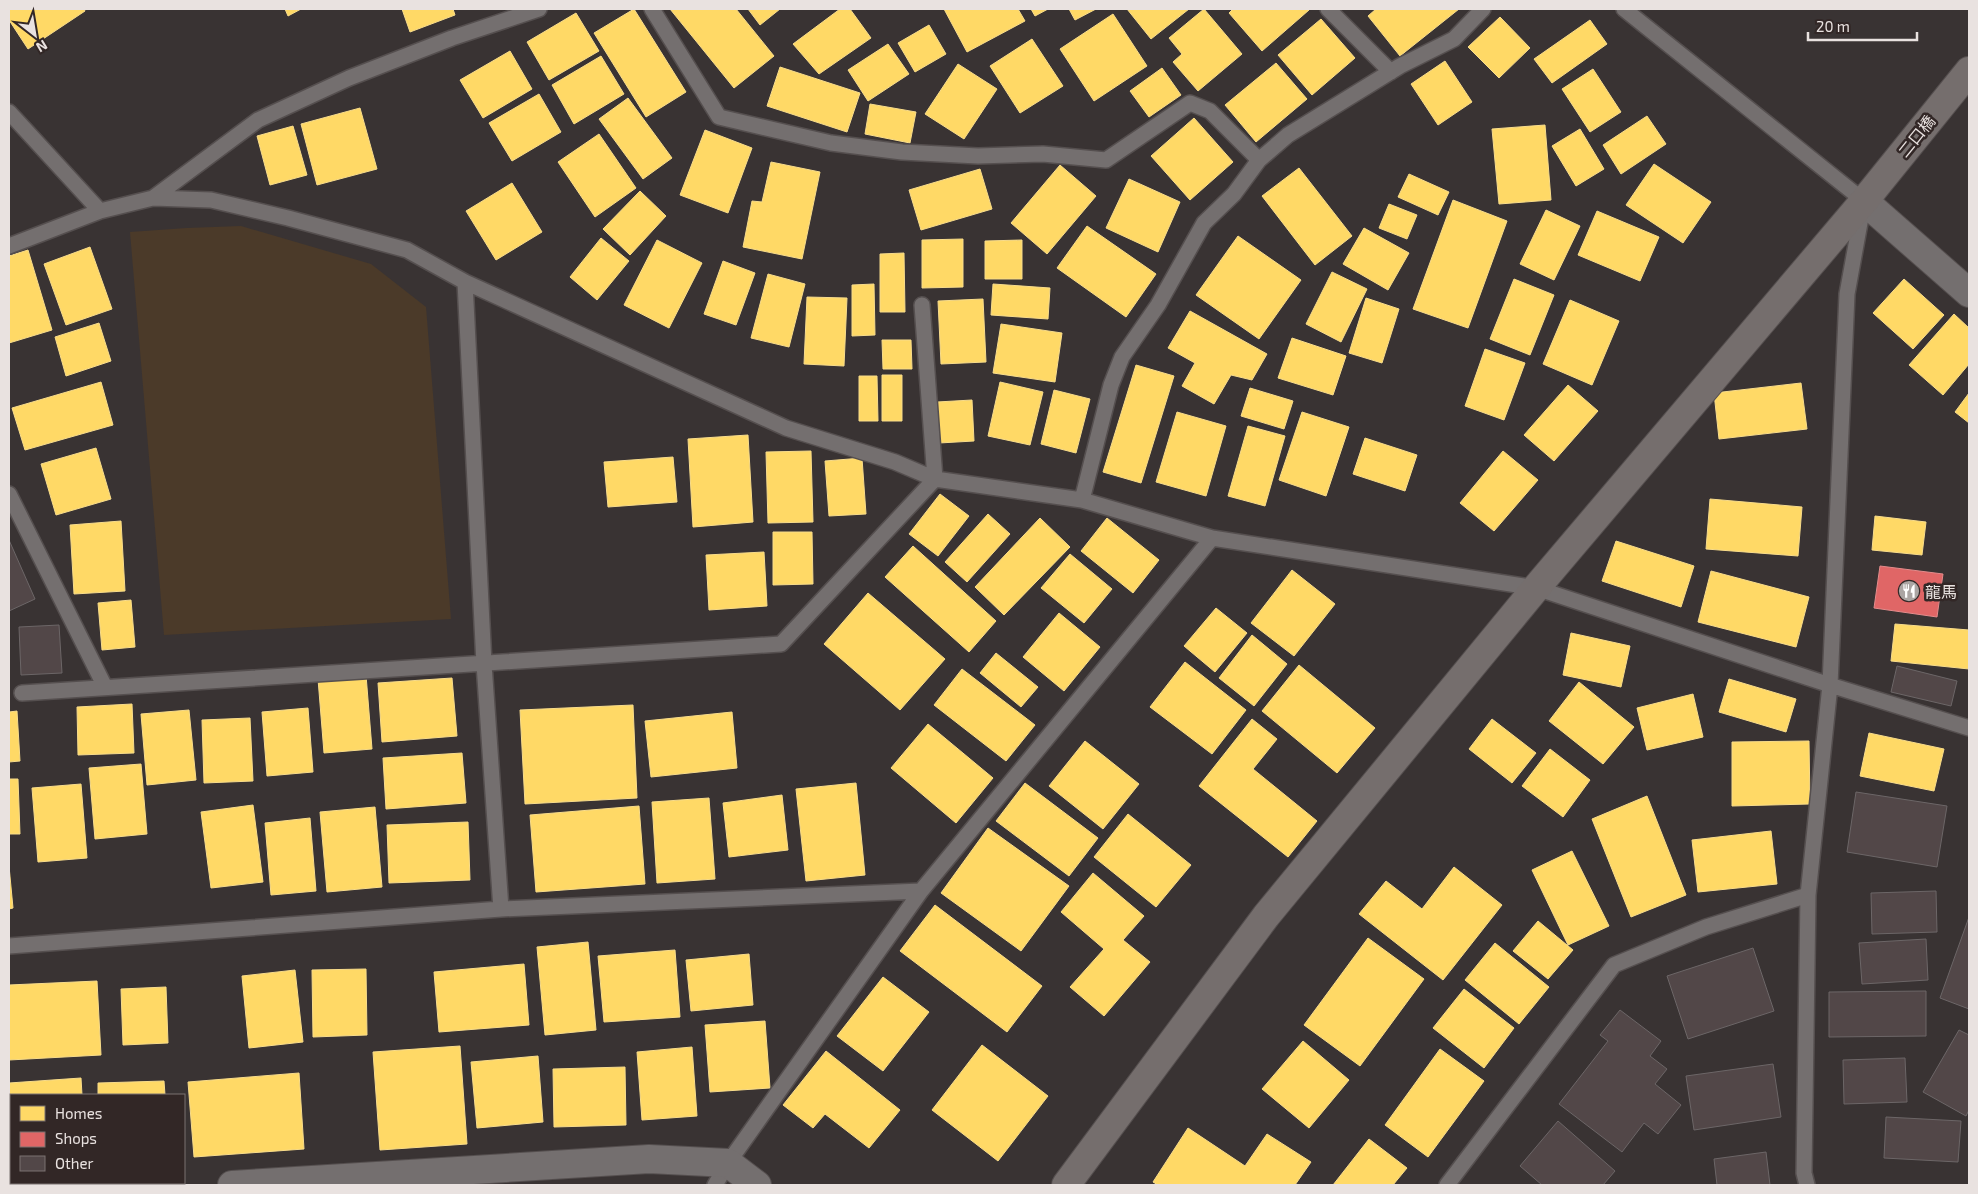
<svg xmlns="http://www.w3.org/2000/svg" width="1978" height="1194" viewBox="0 0 1978 1194" font-family="'Exo 2','Noto Sans JP',sans-serif">
<style>
.green{fill:#4b3a29}
.homes{fill:#ffd966;stroke:#f8dc8b}
.shops{fill:#e06666;stroke:#e38b8b}
.building{fill:#524748;stroke:#6c6667}
.lines{fill:none;stroke-linecap:round;stroke-linejoin:round}
.lane-casing{stroke:#554f4f;stroke-width:18}
.street-casing{stroke:#554f4f;stroke-width:30}
.secondary-casing{stroke:#554f4f;stroke-width:30}
.lane{stroke:#746f6f;stroke-width:15}
.street{stroke:#746f6f;stroke-width:28}
.secondary{stroke:#756e6d;stroke-width:28}
.labels{text-anchor:middle;dominant-baseline:central;stroke-width:5;stroke-linejoin:round;paint-order:stroke}
.street-label{font-size:16px;fill:#e9e2e0;stroke:#322726}
.poi-label{font-size:16px;fill:#e9e2e0;stroke:#322726;text-anchor:start}
</style>
<rect width="100%" height="100%" fill="#393333"/>
<path class="green" d="M241,226L371,264L426,307L451,619L164,635L130,232L187,228Z"/>
<path class="homes" d="M9,9H84L85,11L28,49L9,20Z
M285,9H301L288,16Z
M402,9H453L455,15L410,32Z
M634,9L686,92L646,117L594,33Z
M670,9H736L774,56L734,88Z
M748,9H780L760,25Z
M840,9H850L871,38L819,74L793,44Z
M944,9H1018L1025,21L967,52Z
M1031,9H1048L1035,16Z
M1069,9H1096L1075,20Z
M1127,9H1189L1151,39Z
M1204,9L1242,54L1198,91L1173,62L1182,54L1169,38Z
M1233,9H1308L1309,10L1262,51L1229,13Z
M1376,9H1459L1400,56L1368,16Z
M576,13L599,51L549,80L527,42Z
M1113,14L1147,66L1094,101L1060,49Z
M1500,17L1530,48L1499,78L1468,47Z
M1321,19L1355,58L1312,95L1278,55Z
M1590,20L1607,44L1552,83L1534,59Z
M929,25L946,54L915,72L898,43Z
M1032,39L1063,86L1020,113L990,66Z
M888,44L909,74L868,101L848,70Z
M510,51L532,89L483,118L460,80Z
M601,56L624,94L574,124L552,85Z
M1445,61L1472,102L1438,125L1411,84Z
M1276,63L1307,99L1256,142L1225,105Z
M958,64L997,89L964,139L925,114Z
M780,67L860,93L847,132L767,106Z
M1162,68L1181,95L1149,117L1130,91Z
M1593,69L1621,112L1590,132L1562,89Z
M539,94L561,132L512,161L489,123Z
M628,98L672,158L643,179L599,119Z
M870,104L916,112L910,143L865,134Z
M360,108L377,169L317,185L301,124Z
M1647,116L1666,144L1621,174L1603,145Z
M1194,118L1233,162L1190,200L1151,156Z
M1545,125L1551,200L1499,204L1492,129Z
M293,126L307,175L270,185L257,136Z
M1580,129L1604,169L1576,186L1552,146Z
M705,130L752,148L728,213L680,195Z
M599,134L636,188L595,217L558,162Z
M771,162L820,172L802,259L743,247L752,201L762,202Z
M1654,164L1711,202L1683,243L1626,205Z
M1060,165L1096,196L1047,254L1011,223Z
M1299,168L1352,236L1315,265L1262,196Z
M980,169L992,209L921,230L909,190Z
M1409,174L1449,192L1438,215L1398,197Z
M1129,179L1180,202L1158,252L1106,228Z
M512,183L542,232L496,260L466,211Z
M640,191L666,216L630,255L603,229Z
M1453,200L1507,221L1468,328L1413,309Z
M1389,204L1417,215L1407,239L1379,228Z
M1546,210L1580,226L1554,280L1520,264Z
M1597,211L1659,237L1640,281L1578,255Z
M1087,226L1156,274L1126,317L1057,268Z
M1364,228L1409,253L1388,290L1343,264Z
M1238,236L1301,280L1259,339L1196,295Z
M601,238L629,261L597,300L570,277Z
M963,239V287L922,288V240Z
M657,240L702,263L669,328L624,305Z
M1022,240V279H985V241Z
M90,247L112,309L66,325L44,264Z
M28,250L52,330L9,343V256Z
M904,253L905,312H880V254Z
M723,261L755,273L736,325L704,314Z
M1332,272L1367,289L1341,342L1306,324Z
M768,274L805,284L789,347L751,338Z
M1514,279L1554,295L1530,355L1490,339Z
M1904,279L1944,315L1913,349L1873,313Z
M874,284L875,335L852,336V285Z
M993,284L1050,288L1048,319L991,315Z
M807,297L847,298L844,366L804,364Z
M1366,298L1399,309L1382,363L1349,353Z
M983,299L986,362L941,364L938,301Z
M1570,300L1619,321L1592,385L1543,364Z
M1190,311L1267,354L1252,380L1231,375L1214,404L1182,386L1195,363L1168,348Z
M1954,314L1969,328V364L1943,395L1909,365Z
M99,323L111,361L66,376L55,337Z
M1001,324L1062,333L1055,382L993,373Z
M1292,338L1346,356L1333,395L1278,378Z
M882,340H911L912,369H883Z
M1485,349L1525,363L1504,420L1465,406Z
M1136,365L1174,376L1141,483L1103,472Z
M882,375H902V421H882Z
M859,376H877L878,421H859Z
M101,382L113,425L25,450L12,408Z
M1000,382L1043,392L1030,445L988,436Z
M1801,383L1807,429L1719,439L1714,393Z
M1568,385L1598,411L1554,461L1524,435Z
M1250,388L1293,401L1284,429L1241,416Z
M1054,390L1090,399L1076,453L1041,444Z
M1969,393V423L1955,412Z
M972,400L974,441L939,443L937,402Z
M1177,412L1226,426L1206,496L1156,482Z
M1302,412L1349,427L1326,496L1279,480Z
M1248,426L1285,436L1265,506L1228,496Z
M748,435L753,522L693,527L688,439Z
M1365,438L1417,455L1405,491L1353,474Z
M96,448L111,499L56,515L41,464Z
M811,451L813,522L768,523L766,452Z
M1503,451L1538,480L1494,531L1460,503Z
M673,457L677,502L608,507L604,462Z
M862,458L866,514L829,516L825,461Z
M940,494L969,516L938,556L909,534Z
M1710,499L1802,507L1798,556L1706,549Z
M988,514L1010,534L967,582L945,562Z
M1875,516L1926,522L1922,555L1872,550Z
M1040,518L1070,547L1004,615L975,587Z
M1107,518L1159,560L1133,593L1081,551Z
M121,521L125,591L74,594L70,525Z
M773,532H812L813,584L773,585Z
M1616,541L1694,566L1681,607L1602,581Z
M913,546L996,621L969,652L885,577Z
M764,552L767,606L709,610L706,555Z
M1070,554L1112,589L1084,623L1041,588Z
M1292,570L1335,604L1294,656L1251,623Z
M1711,571L1809,597L1796,647L1698,622Z
M868,593L945,659L900,710L824,644Z
M131,600L135,647L102,650L98,603Z
M1216,608L1247,633L1215,672L1184,646Z
M1059,613L1100,647L1064,691L1023,657Z
M1895,624L1969,630V669L1891,661Z
M1571,633L1630,646L1621,687L1563,675Z
M1252,635L1287,664L1254,706L1219,678Z
M996,653L1038,687L1021,707L980,673Z
M1185,662L1246,710L1212,754L1150,707Z
M1299,665L1375,728L1337,773L1262,711Z
M962,669L1035,725L1006,761L934,705Z
M366,675L372,749L324,753L318,679Z
M452,678L457,736L382,742L378,683Z
M1729,679L1796,699L1786,732L1719,712Z
M1579,682L1634,727L1603,764L1549,721Z
M1693,694L1703,737L1647,750L1637,708Z
M132,704L134,753L78,755L77,707Z
M633,705L637,798L525,804L520,710Z
M308,708L313,772L267,776L262,712Z
M189,710L196,780L147,785L141,714Z
M17,711L20,761L9,762V712Z
M732,712L737,768L651,777L645,721Z
M250,718L253,781L204,783L202,720Z
M1252,719L1277,739L1253,769L1317,821L1288,857L1199,786Z
M1492,719L1536,753L1512,783L1469,749Z
M928,724L993,778L956,823L891,768Z
M1869,733L1944,749L1934,791L1860,776Z
M1085,741L1139,784L1103,829L1049,786Z
M1809,741L1810,804L1732,806V742Z
M1550,749L1590,780L1563,817L1522,786Z
M462,753L466,803L386,809L383,758Z
M141,764L147,834L95,839L89,768Z
M9,779H18L20,834H9Z
M856,783L865,875L806,881L796,789Z
M1025,783L1098,838L1069,876L996,821Z
M81,784L87,858L38,862L32,788Z
M782,795L788,850L729,857L723,803Z
M1647,796L1686,895L1631,917L1592,819Z
M709,798L715,879L657,883L652,802Z
M253,805L263,882L211,888L201,812Z
M639,806L645,884L536,892L530,815Z
M375,807L382,887L327,892L320,812Z
M1128,814L1191,865L1156,907L1094,857Z
M310,818L316,891L271,895L265,823Z
M468,822L470,880L389,883L387,825Z
M988,828L1069,886L1021,951L941,893Z
M1771,831L1777,884L1698,892L1692,840Z
M1572,851L1609,926L1568,945L1532,870Z
M9,866L13,908L9,909Z
M1454,867L1502,905L1443,980L1359,914L1386,881L1422,909Z
M1093,873L1144,916L1123,940L1150,962L1104,1016L1070,987L1104,949L1061,912Z
M935,905L1042,986L1007,1032L900,951Z
M1538,921L1573,950L1548,979L1513,951Z
M1368,938L1424,979L1360,1066L1304,1025Z
M588,942L596,1030L545,1035L537,947Z
M1495,943L1549,987L1519,1024L1465,980Z
M675,950L680,1017L604,1022L598,956Z
M749,954L753,1005L691,1011L686,960Z
M524,964L529,1025L439,1032L434,972Z
M366,969L367,1035L313,1037L312,970Z
M295,970L303,1042L249,1048L242,976Z
M883,977L929,1012L883,1071L837,1036Z
M97,981L101,1055L9,1060V985Z
M166,987L168,1043L123,1045L121,989Z
M1464,989L1514,1028L1484,1068L1433,1028Z
M765,1021L770,1088L710,1092L705,1025Z
M1303,1041L1349,1080L1309,1128L1262,1089Z
M982,1045L1048,1096L998,1161L932,1110Z
M460,1046L467,1144L380,1150L373,1052Z
M692,1047L697,1116L642,1120L637,1052Z
M1440,1049L1484,1081L1428,1157L1385,1125Z
M826,1051L900,1110L869,1148L825,1114L813,1128L783,1105Z
M538,1056L543,1122L477,1128L471,1062Z
M625,1067L626,1125L554,1127L553,1069Z
M299,1073L304,1149L194,1157L188,1082Z
M81,1078L82,1095H11V1148H9V1083Z
M164,1081L165,1095H98V1083Z
M1188,1128L1245,1166L1267,1134L1311,1162L1295,1185H1158L1153,1182Z
M1369,1139L1407,1168L1393,1185H1333Z"/>
<path class="shops" d="M1880,566L1943,574L1937,617L1874,608Z"/>
<path class="building" d="M9,540L35,599L9,611Z
M59,625L62,673L21,675L19,627Z
M1897,666L1957,681L1951,706L1891,692Z
M1856,792L1947,806L1937,867L1847,852Z
M1936,891L1937,932L1872,934L1871,893Z
M1969,917V1009L1940,998Z
M1926,939L1928,980L1862,984L1859,943Z
M1753,948L1774,1011L1688,1039L1667,976Z
M1926,991V1036L1829,1037V992Z
M1620,1010L1661,1041L1650,1056L1667,1069L1655,1084L1681,1105L1658,1134L1644,1123L1622,1152L1559,1104L1608,1041L1600,1035Z
M1959,1030L1969,1035V1110L1966,1116L1923,1092Z
M1905,1058L1907,1102L1844,1104L1843,1060Z
M1773,1064L1781,1117L1694,1130L1686,1076Z
M1886,1117L1961,1121L1958,1162L1884,1158Z
M1558,1121L1615,1171L1603,1185H1542L1520,1166Z
M1766,1152L1770,1185H1717L1714,1159Z"/>
<g class="lines">
<g class="lane-casing">
<path id="lane" d="M652,9L719,117L831,143L902,152L978,156L1043,154L1106,160L1190,103L1210,111L1259,160
M1328,9L1391,72
M1624,9L1864,201L1847,294L1830,685L1808,895L1804,1173L1807,1185
M9,112L100,211
M153,198L258,120L349,78L452,38L539,9
M9,246L100,211L153,198L211,200L288,218L407,250L465,282L786,428L895,462L935,479L1082,500L1212,538L1536,588L1830,685L1969,728
M465,282L484,664L501,909
M9,494L105,687
M1082,500L1111,385L1122,357L1158,305L1204,223L1234,194L1259,160L1288,135L1400,66L1454,39L1483,9
M22,693L781,644L935,479L922,305
M9,946L501,909L921,891
M715,1185L728,1163L921,891L1212,538
M1447,1185L1614,965L1706,927L1808,895"/>
</g>
<g class="street-casing">
<path id="street" d="M1864,201L1969,293
M232,1185L649,1159L728,1163L757,1185"/>
</g>
<g class="secondary-casing">
<path id="secondary" d="M1066,1185L1266,916L1536,588L1864,201L1969,71"/>
</g>
<use href="#lane" class="lane"/>
<use href="#street" class="street"/>
<use href="#secondary" class="secondary"/>
</g>
<defs>
<g id="restaurant-disc" transform="scale(1.125)"><circle r="9.5" fill="#aba5a3" stroke="#322726"/><path d="M-5-6h1v4h1v-4h1v4h1v-4h1v5L-1.5 .5V6h-2V.5L-5-1ZM5-6V6H3V1.5H1.5Q1.5-4 5-6Z" fill="#fff"/></g>
</defs>
<g fill-rule="evenodd">
<use href="#restaurant-disc" x="1909" y="591"/>
</g>
<g class="labels">
<g class="street-label">
<text transform="translate(1916 136) rotate(-51)">二口橋</text>
</g>
<g class="poi-label">
<text x="1925" y="591">龍馬</text>
</g>
</g>
<rect width="1978" height="1194" fill="none" stroke="#e9e2e0" stroke-width="20"/>
<rect x="10" y="1094" width="175" height="90" fill="#322726" stroke="#7b7270"/>
<rect x="20" y="1106" width="25" height="15" fill="#ffd966" stroke="#7b7270"/>
<text x="55" y="1119" font-size="15" fill="#e9e2e0">Homes</text>
<rect x="20" y="1132" width="25" height="15" fill="#e06666" stroke="#7b7270"/>
<text x="55" y="1144" font-size="15" fill="#e9e2e0">Shops</text>
<rect x="20" y="1156" width="25" height="15" fill="#524748" stroke="#7b7270"/>
<text x="55" y="1169" font-size="15" fill="#e9e2e0">Other</text>
<g transform="translate(35 35) rotate(149)" stroke="#322726" stroke-width="4" paint-order="stroke">
<path d="M0-4L9 19L0 12L-9 19Z" fill="#e9e2e0"/>
<text y="-8" font-size="14" font-weight="bold" text-anchor="middle" fill="#e9e2e0">N</text>
</g>
<path d="M1808 32v8h109v-8" fill="none" stroke="#e9e2e0" stroke-width="2.5"/>
<text x="1816" y="32" font-size="15" fill="#e9e2e0" stroke="#322726" stroke-width="4" paint-order="stroke">20 m</text>
</svg>
